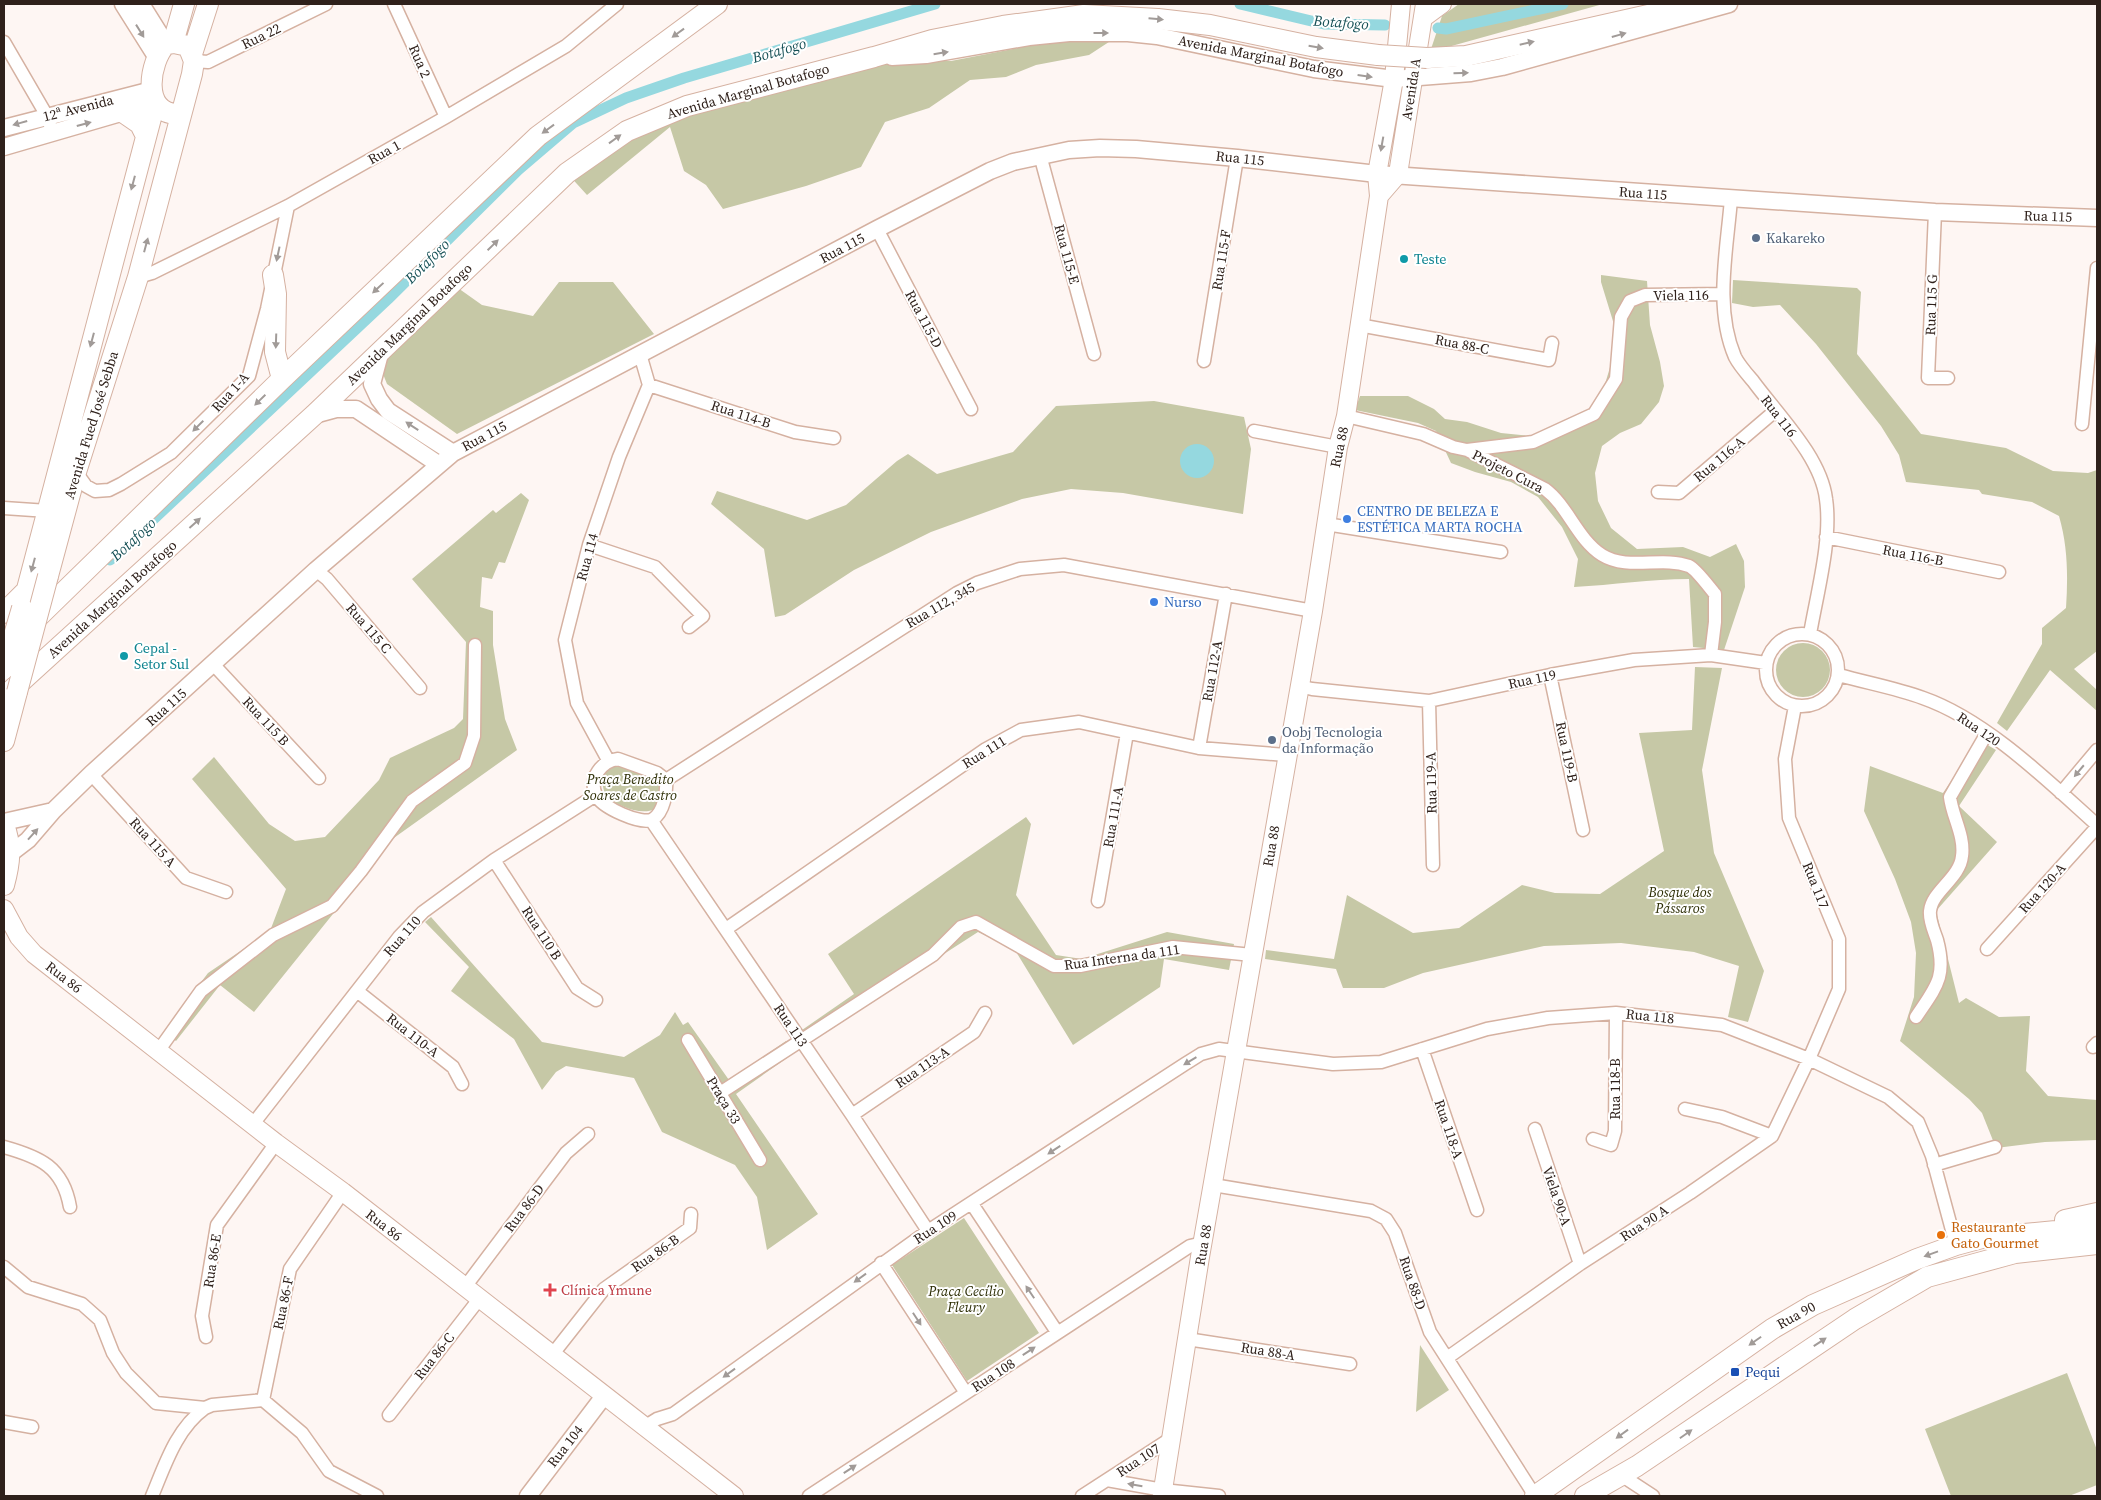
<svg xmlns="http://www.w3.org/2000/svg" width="2101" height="1500" viewBox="0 0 2101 1500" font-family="'Source Serif 4',serif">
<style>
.green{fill:#c6c8a6}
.water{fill:#95d8df}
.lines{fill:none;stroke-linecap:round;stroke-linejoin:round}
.canal{stroke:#95d8df;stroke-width:11}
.minor-casing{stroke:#d5b1a1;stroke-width:15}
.tertiary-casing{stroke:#d5b1a1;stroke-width:19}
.secondary-casing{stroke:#d5b1a1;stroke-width:20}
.primary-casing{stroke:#d5b1a1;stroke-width:22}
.minor{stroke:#fff;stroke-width:12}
.tertiary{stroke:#fff;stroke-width:16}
.secondary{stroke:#fff;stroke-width:18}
.primary{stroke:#fff;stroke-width:20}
.primary-bridge-casing{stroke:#d5b1a1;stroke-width:22;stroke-linecap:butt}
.primary-bridge{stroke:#fff;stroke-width:20}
.oneway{fill:#a19b98}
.service-dot{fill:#5c6f8a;stroke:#fff;stroke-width:2}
.culture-dot{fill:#0f9aa8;stroke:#fff;stroke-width:2}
.shop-dot{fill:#3f7fe0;stroke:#fff;stroke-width:2}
.food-dot{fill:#e8710a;stroke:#fff;stroke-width:2}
.health-dot{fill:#e0444e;stroke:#fff;stroke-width:2}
.transit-dot{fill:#1a4fb4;stroke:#fff;stroke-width:2}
.labels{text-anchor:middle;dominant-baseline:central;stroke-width:4;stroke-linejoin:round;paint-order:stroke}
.street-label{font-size:14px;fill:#2f211b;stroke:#fff}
.service-label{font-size:14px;fill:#4e5e75;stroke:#fff;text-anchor:start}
.culture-label{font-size:14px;fill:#0d838f;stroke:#fff;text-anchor:start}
.shop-label{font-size:14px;fill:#366cbe;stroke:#fff;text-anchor:start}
.park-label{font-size:14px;font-style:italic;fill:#2d2e05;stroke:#fff}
.food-label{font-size:14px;fill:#c56008;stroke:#fff;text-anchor:start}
.health-label{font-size:14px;fill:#be3a42;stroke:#fff;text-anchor:start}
.transit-label{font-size:14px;fill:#164399;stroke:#fff;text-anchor:start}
.water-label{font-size:15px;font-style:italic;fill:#165056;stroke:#fff}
</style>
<rect width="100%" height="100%" fill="#fef6f3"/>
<path class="green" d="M1459,4H1603L1430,52L1442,16Z
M1079,40H1112L1089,55L1036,65L1006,77L970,80L929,108L885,122L861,167L806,186L723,209L706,185L684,171L670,127L587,195L567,173L627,131L875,57L951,61L1043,43Z
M1601,275L1647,281L1650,325L1660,362L1664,386L1659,402L1641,424L1620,433L1602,446L1595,473L1598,501L1611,528L1637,549L1683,547L1710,557L1736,544L1744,561L1745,587L1724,650L1693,647L1689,579C1651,579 1613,585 1574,587L1578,559L1562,527L1538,497L1511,482L1475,472L1451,463L1436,431L1418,423L1355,410L1360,396H1408L1434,409L1445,419L1467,422L1501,433L1530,436L1560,429L1599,404L1614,354L1616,331L1601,282Z
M1733,280L1857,288L1861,292L1857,354L1921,434L2006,448L2053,471L2088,473L2097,470V651L2074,669L2097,690V711L2050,670L2007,731L1997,723L2042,644V628L2066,608C2068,577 2068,547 2059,516L2032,502L1982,494L1979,490L1906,482L1899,455L1881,426L1816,344L1780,305L1753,307L1732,303Z
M559,282H613L654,334L457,434L387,384L381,369L385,348L458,288L482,305L533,316Z
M1154,401L1244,417L1251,449L1243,514L1123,493L1071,489L1022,499L931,532L854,570L785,615L775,617L764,549L711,504L717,491L807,520L846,505L897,461L908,454L937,474L1013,452L1056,406Z
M521,493L529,500L505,563L499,562L492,579L482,577L480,607L493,611V645L505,719L517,750L384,845L341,904L254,1012L220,985L176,1041L164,1031L208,973L270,931L286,889L192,779L214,757L269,824L295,841L325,837L379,780L390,758L454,728L463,719L466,642L412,579L493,510L496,513Z
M1776 670a27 27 0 1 1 54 0a27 27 0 1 1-54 0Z
M1695,667L1722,668L1702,770L1714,853L1764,971L1748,1022L1728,1017L1739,966L1694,952L1621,943L1544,946L1423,973L1384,988H1343L1336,969L1265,959L1266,950L1334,959L1347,895L1413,933L1459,928L1522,885L1555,893L1600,894L1664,851L1639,733L1692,730Z
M1979,740L1996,750L1959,806L1997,842L1936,911L1959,1003L1966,998L1999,1017L2030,1016L2026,1071L2048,1096L2097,1100V1140L2045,1142L1996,1148L1982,1113L1969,1099L1900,1041L1914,997L1916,953L1911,922L1895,879L1864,811L1870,766L1943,793Z
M622,764C635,769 658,773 660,790C661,795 657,804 655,809C641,816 617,806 606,796C598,777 604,769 622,764Z
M1026,817L1031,824L1016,895L1056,955L1082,959L1167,932L1234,944L1229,970L1164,959L1160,987L1073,1045L1015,950L978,932L809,1041L802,1030L854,994L828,954Z
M431,917L542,1042L624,1057L660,1035L675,1012L683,1025L688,1022L729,1080L786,1041L794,1053L736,1094L818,1214L767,1250L757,1197L735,1165L662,1132L634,1078L566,1066L556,1072L542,1090L514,1039L451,991L469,967L425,922Z
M964,1218L1039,1333L967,1381L892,1265Z
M1420,1345L1449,1390L1416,1412Z
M2067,1373L2097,1450V1485L2069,1496H1951L1925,1429Z"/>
<path class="water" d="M1180 461a17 17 0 1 1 34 0a17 17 0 1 1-34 0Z"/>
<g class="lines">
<path class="canal" d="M1240,4L1324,24L1385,25
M1438,28L1446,29L1563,4
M110,560L388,299L518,170L573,123L626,98L684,78L935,4"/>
<g class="minor-casing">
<path id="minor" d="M394,4L446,117
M4,42L47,116L50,125
M194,61L208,62L326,4
M1040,155L1094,354
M1731,199C1727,250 1714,308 1735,357C1739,365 1747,374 1753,381C1778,415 1821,457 1826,499C1832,539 1817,593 1810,634
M1935,212L1928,378H1948
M877,229L971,409
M138,277L152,273L288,206L446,117L566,46L617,4
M1359,325L1549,360L1552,343
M1204,361L1237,158
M649,385L795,432L834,438
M1346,416L1423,434L1453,447L1467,450L1545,489C1568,506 1577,539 1602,555C1628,571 1661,556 1689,566C1696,569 1709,587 1715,594V622L1711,655
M2082,424L2097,268
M1254,431L1338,447
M1467,450L1533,442L1594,414L1616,379L1621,317L1630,301L1645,295L1723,294
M76,472L86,486L95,491L109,490L121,484L171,453L249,376L267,309L288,206
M1658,492L1679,493L1775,411
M4,508L48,511
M1326,524L1501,552
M1826,537L1999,572
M589,545L655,567L703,616L689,627
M316,570L327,579L420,688
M1766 670a36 36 0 1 1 72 0a36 36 0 1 1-72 0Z
M213,664L319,778
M1550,675L1583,830
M1839,675C1867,683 1896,688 1923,698C1986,720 2048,781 2097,825
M1299,686L1312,689L1429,701L1550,675L1634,660L1711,655L1766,663
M1429,701L1433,865
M1199,748L1226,594
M618,759L657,773L666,780C667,792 664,812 653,819C642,826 601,807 596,795C588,778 602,761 618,759Z
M608,760L577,703L565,640L589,545L619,457L649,385L640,354
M91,774L186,878L226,892
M666,780L957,593L977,583L1020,569L1064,565L1313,611
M2061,793L2097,750
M651,820L852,1115L928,1231
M494,860L577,988L596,1000
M1098,901L1127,733
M726,929L986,749L1021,730L1079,722L1199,748L1286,755
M1987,949L2097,827
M357,991L453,1067L462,1084
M1916,1017C1936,987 1947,977 1937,940C1934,931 1929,921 1930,911C1932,891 1960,878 1962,856C1965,836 1952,816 1950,797L1987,733
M688,1040L760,1160
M2093,1047L2097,1043
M1422,1049L1477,1210
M159,1050L201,991L273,935L332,906L361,871L412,801L465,763L474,736L475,645
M720,1093L933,955L961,927L976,922L1054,966H1080L1173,947L1252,955
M1685,1109L1722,1117L1772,1136
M852,1115L974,1032L985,1013
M253,1124L399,937L423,912L494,860L596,795
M1535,1129L1580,1264
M1593,1139L1611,1145L1615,1131L1616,1013
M4,1147C40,1157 63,1167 70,1207
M1934,1165L1995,1147
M1213,1185L1371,1211L1386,1219L1395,1233L1430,1332L1535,1496
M972,1204L1057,1332
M881,1263L966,1393
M4,1267L28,1287L82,1304L100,1320L113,1353L126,1373L156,1403L205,1408L212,1405L263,1400L302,1433L329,1471L377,1496
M465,1287L566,1153L588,1134
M206,1337L202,1316L217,1225L276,1143
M1187,1339L1350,1364
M552,1355L604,1289L690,1228L691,1214
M1447,1358L1580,1264L1690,1193L1772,1136L1809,1059L1839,989V939L1789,818L1785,759L1795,706
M263,1400L290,1269L343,1192
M389,1415L480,1298
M4,1422L32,1427
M644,1427L657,1419L673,1414L928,1231L1185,1064L1201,1054L1219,1049L1333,1064L1381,1062L1487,1029L1548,1018L1616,1013L1722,1025L1809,1059L1888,1097L1918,1122L1932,1156L1956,1245
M1617,1476L1627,1479L1653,1496
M1107,1480L1163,1490L1219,1496
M152,1496C165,1465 176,1429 205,1408
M809,1496L1190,1246L1203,1243
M1082,1496L1170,1439"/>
</g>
<g class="tertiary-casing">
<path id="tertiary" d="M123,4L157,58
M141,4L166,44
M892,57L926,55L1029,37L1069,33H1128L1157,36L1314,69L1394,79L1471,73L1502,67L1729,4
M4,128L152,90
M4,147L155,103
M381,350L372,384L379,399L388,411L453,453
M314,415L336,409H356L438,464
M4,822L53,811
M11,853L28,840L53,811L91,774L316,570L453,453L877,229L990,171L1013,162L1069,150L1100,148L1136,149L1237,158L1377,174L1935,212L2097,218
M528,1496L604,1396"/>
</g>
<g class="secondary-casing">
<path id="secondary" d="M1423,18L1442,4
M1379,196L1398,174L1425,4
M4,909L19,937L34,954L276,1143L343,1192L734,1496
M1162,1496L1200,1257L1313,611L1338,447L1346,416L1379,196L1377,174L1394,79L1401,4"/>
</g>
<g class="primary-casing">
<path id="primary" d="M173,43L184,4
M192,54L208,4
M1427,58L1466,56L1697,4
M124,113L140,124L146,136
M273,275L276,294L275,352L282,379
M48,576L76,472L138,277L192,74L194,61L188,46L174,43L166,44C149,62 141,113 177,114L182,110
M22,608L155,103
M4,613L26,591
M32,623L282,379L538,136L717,4
M4,697L314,415L567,173L627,131L687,106L874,57L932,40L1003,26L1084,15L1158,19L1210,25L1316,47L1378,55
M4,741L17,692
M4,825C12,846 10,863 4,885
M2065,1220L2097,1213
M1535,1496L1772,1329L1813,1305L1917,1259L1956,1245L1982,1238L2097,1227
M1585,1496L1637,1466L1855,1319L1927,1277L2015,1253L2097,1244"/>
</g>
<use href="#minor" class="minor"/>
<use href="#tertiary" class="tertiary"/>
<use href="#secondary" class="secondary"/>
<use href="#primary" class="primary"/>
<g class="primary-bridge-casing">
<path id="primary-bridge" d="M1378,55L1427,58
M4,669L22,608
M17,692L48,576"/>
</g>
<use href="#primary-bridge" class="primary-bridge"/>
</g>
<defs><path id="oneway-solid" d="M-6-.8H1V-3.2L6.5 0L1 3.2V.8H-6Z" transform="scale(1.25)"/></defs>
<g class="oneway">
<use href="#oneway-solid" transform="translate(1156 19) rotate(5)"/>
<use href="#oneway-solid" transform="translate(140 31) rotate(58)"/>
<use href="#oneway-solid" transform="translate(678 33) rotate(144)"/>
<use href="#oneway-solid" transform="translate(1101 33)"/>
<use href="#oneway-solid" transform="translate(1619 35) rotate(-16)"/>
<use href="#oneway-solid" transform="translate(1527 43) rotate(-13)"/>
<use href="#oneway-solid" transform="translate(1316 47) rotate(10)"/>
<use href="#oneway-solid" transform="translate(941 53) rotate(-9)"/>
<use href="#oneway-solid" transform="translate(1461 73) rotate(-2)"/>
<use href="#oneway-solid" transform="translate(1365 76) rotate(8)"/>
<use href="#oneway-solid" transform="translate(20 123) rotate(164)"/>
<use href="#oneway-solid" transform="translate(84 124) rotate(-15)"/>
<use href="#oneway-solid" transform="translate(548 129) rotate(144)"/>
<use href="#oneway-solid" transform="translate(615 139) rotate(-36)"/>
<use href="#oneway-solid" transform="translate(1382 144) rotate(100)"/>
<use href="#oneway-solid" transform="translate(133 183) rotate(105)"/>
<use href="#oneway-solid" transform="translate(146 245) rotate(-75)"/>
<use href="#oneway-solid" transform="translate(493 245) rotate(-44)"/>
<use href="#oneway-solid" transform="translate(278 254) rotate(102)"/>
<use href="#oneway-solid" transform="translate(378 288) rotate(137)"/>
<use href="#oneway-solid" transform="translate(92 340) rotate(105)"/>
<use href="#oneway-solid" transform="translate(276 341) rotate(92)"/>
<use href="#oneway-solid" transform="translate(260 400) rotate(136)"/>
<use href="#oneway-solid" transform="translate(198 426) rotate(135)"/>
<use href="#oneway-solid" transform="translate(412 426) rotate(-147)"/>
<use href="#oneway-solid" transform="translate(195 523) rotate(-42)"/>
<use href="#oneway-solid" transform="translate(33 565) rotate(105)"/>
<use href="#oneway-solid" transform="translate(2079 771) rotate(130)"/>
<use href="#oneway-solid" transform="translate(33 834) rotate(-48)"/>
<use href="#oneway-solid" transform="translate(1190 1061) rotate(149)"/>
<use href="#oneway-solid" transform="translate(1054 1150) rotate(147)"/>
<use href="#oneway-solid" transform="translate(1931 1254) rotate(160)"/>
<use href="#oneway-solid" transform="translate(860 1278) rotate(144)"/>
<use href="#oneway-solid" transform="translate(1030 1292) rotate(-124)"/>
<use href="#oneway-solid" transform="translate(917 1319) rotate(57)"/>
<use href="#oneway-solid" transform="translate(1755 1341) rotate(145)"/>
<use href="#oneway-solid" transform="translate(1820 1342) rotate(-33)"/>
<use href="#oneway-solid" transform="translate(1029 1351) rotate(-33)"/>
<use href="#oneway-solid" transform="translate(729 1373) rotate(144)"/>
<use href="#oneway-solid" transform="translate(1622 1434) rotate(144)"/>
<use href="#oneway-solid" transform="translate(1686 1434) rotate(-35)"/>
<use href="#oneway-solid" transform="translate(850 1469) rotate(-33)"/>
<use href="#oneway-solid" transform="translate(1135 1485) rotate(-170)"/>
</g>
<g class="service-dot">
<circle cx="1756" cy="238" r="5"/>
<circle cx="1272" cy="740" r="5"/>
</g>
<g class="culture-dot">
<circle cx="1404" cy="259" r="5"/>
<circle cx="124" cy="656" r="5"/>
</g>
<g class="shop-dot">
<circle cx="1347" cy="519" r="5"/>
<circle cx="1154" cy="602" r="5"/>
</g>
<circle class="food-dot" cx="1941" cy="1235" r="5"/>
<path class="health-dot" d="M547.5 1282.5h5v5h5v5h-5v5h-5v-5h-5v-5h5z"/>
<rect class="transit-dot" x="1730" y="1367" width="10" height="10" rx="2.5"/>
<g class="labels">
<g class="street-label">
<text transform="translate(261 36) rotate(-26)">Rua 22</text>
<text transform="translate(1261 56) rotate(11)">Avenida Marginal Botafogo</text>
<text transform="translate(420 61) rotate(66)">Rua 2</text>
<text transform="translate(1411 89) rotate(-81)">Avenida A</text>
<text transform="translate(748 91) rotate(-16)">Avenida Marginal Botafogo</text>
<text transform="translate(78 108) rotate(-14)">12ª Avenida</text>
<text transform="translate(384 152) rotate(-29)">Rua 1</text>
<text transform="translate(1240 158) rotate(6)">Rua 115</text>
<text transform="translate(1643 193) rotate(4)">Rua 115</text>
<text transform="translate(2048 216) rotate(2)">Rua 115</text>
<text transform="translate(842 248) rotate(-28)">Rua 115</text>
<text transform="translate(1067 254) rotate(75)">Rua 115-E</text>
<text transform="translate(1221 260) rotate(-81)">Rua 115-F</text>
<text transform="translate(1681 295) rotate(-1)">Viela 116</text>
<text transform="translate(1931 305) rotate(-88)">Rua 115 G</text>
<text transform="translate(924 319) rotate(62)">Rua 115-D</text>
<text transform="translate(409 324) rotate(-44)">Avenida Marginal Botafogo</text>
<text transform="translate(1462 344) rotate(11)">Rua 88-C</text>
<text transform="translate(230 392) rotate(-48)">Rua 1-A</text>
<text transform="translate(741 414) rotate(18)">Rua 114-B</text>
<text transform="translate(1779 416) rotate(52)">Rua 116</text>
<text transform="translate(91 425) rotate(-73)">Avenida Fued José Sebba</text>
<text transform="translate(484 436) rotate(-28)">Rua 115</text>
<text transform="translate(1339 447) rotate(-78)">Rua 88</text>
<text transform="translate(1719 459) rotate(-40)">Rua 116-A</text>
<text transform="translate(1508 471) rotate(27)">Projeto Cura</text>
<text transform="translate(1913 555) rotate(11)">Rua 116-B</text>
<text transform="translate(587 557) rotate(-75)">Rua 114</text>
<text transform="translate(112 599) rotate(-42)">Avenida Marginal Botafogo</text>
<text transform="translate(940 605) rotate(-30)">Rua 112, 345</text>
<text transform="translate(369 628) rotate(49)">Rua 115 C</text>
<text transform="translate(1212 671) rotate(-80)">Rua 112-A</text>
<text transform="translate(1532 679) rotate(-12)">Rua 119</text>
<text transform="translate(166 707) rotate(-42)">Rua 115</text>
<text transform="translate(266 721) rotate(47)">Rua 115 B</text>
<text transform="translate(1979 729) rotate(34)">Rua 120</text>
<text transform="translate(984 752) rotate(-32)">Rua 111</text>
<text transform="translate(1567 752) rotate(78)">Rua 119-B</text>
<text transform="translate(1431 783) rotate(-91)">Rua 119-A</text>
<text transform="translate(1113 817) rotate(-80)">Rua 111-A</text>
<text transform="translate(153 842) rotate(48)">Rua 115 A</text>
<text transform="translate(1271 846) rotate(-80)">Rua 88</text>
<text transform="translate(1816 885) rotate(68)">Rua 117</text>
<text transform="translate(2042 888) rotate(-48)">Rua 120-A</text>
<text transform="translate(542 933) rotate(57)">Rua 110 B</text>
<text transform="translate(402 936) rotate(-49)">Rua 110</text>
<text transform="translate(1122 957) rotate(-8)">Rua Interna da 111</text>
<text transform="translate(64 977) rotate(38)">Rua 86</text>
<text transform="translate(1650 1016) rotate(6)">Rua 118</text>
<text transform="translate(791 1025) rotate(56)">Rua 113</text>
<text transform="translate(413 1035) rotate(38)">Rua 110-A</text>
<text transform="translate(922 1067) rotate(-34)">Rua 113-A</text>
<text transform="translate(1615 1089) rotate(-90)">Rua 118-B</text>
<text transform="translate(724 1100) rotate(59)">Praça 33</text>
<text transform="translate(1449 1129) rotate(71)">Rua 118-A</text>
<text transform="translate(1557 1196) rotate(71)">Viela 90-A</text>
<text transform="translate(524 1208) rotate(-53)">Rua 86-D</text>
<text transform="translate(1644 1223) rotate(-33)">Rua 90 A</text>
<text transform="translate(384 1225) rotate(38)">Rua 86</text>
<text transform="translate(935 1227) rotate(-33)">Rua 109</text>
<text transform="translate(1203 1245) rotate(-80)">Rua 88</text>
<text transform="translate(655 1253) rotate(-35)">Rua 86-B</text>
<text transform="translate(212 1261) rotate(-81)">Rua 86-E</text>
<text transform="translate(1413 1283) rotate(71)">Rua 88-D</text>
<text transform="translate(283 1303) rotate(-78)">Rua 86-F</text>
<text transform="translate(1796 1315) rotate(-29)">Rua 90</text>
<text transform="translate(1268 1351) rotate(9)">Rua 88-A</text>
<text transform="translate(434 1356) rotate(-52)">Rua 86-C</text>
<text transform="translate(993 1375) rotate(-33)">Rua 108</text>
<text transform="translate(565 1446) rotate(-52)">Rua 104</text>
<text transform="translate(1138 1460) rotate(-33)">Rua 107</text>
</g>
<g class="service-label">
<text x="1766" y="238">Kakareko</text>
<text x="1282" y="732">Oobj Tecnologia<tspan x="1282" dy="16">da Informação</tspan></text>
</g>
<g class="culture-label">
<text x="1414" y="259">Teste</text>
<text x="134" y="648">Cepal -<tspan x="134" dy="16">Setor Sul</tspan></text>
</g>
<g class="shop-label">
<text x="1357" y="511">CENTRO DE BELEZA E<tspan x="1357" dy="16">ESTÉTICA MARTA ROCHA</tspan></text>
<text x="1164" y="602">Nurso</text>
</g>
<g class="park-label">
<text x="630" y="779">Praça Benedito<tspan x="630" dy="16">Soares de Castro</tspan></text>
<text x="1680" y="892">Bosque dos<tspan x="1680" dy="16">Pássaros</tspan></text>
<text x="966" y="1291">Praça Cecílio<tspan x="966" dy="16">Fleury</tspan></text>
</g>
<g class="food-label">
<text x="1951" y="1227">Restaurante<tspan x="1951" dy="16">Gato Gourmet</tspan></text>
</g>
<g class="health-label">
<text x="561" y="1290">Clínica Ymune</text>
</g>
<g class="transit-label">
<text x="1745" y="1372">Pequi</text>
</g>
<g class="water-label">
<text transform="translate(1341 22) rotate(4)">Botafogo</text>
<text transform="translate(779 50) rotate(-16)">Botafogo</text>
<text transform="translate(427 261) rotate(-45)">Botafogo</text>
<text transform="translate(133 539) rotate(-43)">Botafogo</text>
</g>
</g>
<rect width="2101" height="1500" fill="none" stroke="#2f211b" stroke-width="10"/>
</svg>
